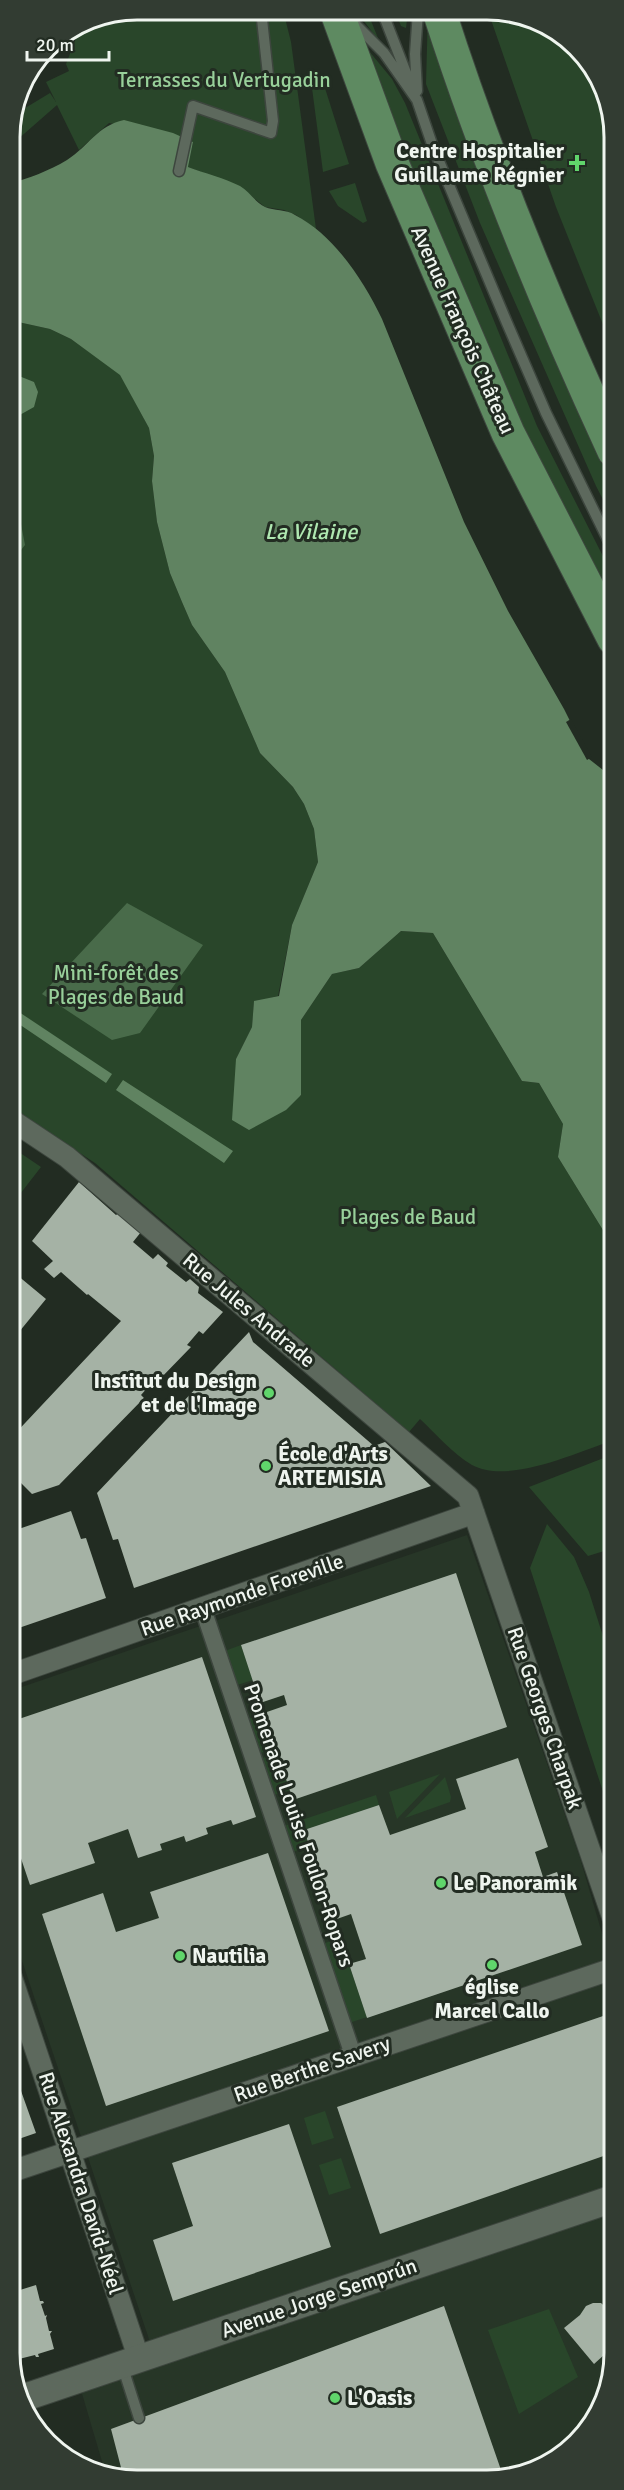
<svg xmlns="http://www.w3.org/2000/svg" width="624" height="2490" viewBox="0 0 624 2490" font-family="Signika,sans-serif">
<style>
.built{fill:#273627}
.green{fill:#29462a}
.forest{fill:#496b4a}
.water{fill:#608361}
.pier{fill:#222c22}
.building{fill:#a5b2a5}
.lines{fill:none;stroke-linecap:round;stroke-linejoin:round}
.service-casing{stroke:#3d463e;stroke-width:13}
.pedestrian-casing{stroke:#3d463e;stroke-width:19}
.minor-casing{stroke:#3d463e;stroke-width:23}
.tertiary-casing{stroke:#3d463e;stroke-width:29}
.primary-casing{stroke:#3d463e;stroke-width:35}
.service{stroke:#5d695d;stroke-width:10}
.pedestrian{stroke:#5d695d;stroke-width:16}
.minor{stroke:#5d695d;stroke-width:21}
.tertiary{stroke:#5d695d;stroke-width:27}
.primary{stroke:#5e8a61;stroke-width:33}
.poi-dot{fill:#60d56b;stroke:#222c22;stroke-width:2}
.labels{text-anchor:middle;dominant-baseline:central;stroke-width:6;stroke-linejoin:round;paint-order:stroke}
.park-label{font-size:21px;fill:#98d09a;stroke:#222c22}
.poi-label{font-size:21px;font-weight:bold;fill:#eff5ef;stroke:#222c22;text-anchor:start}
.street-label{font-size:21px;fill:#eff5ef;stroke:#222c22}
.water-label{font-size:22px;font-style:italic;fill:#afe8b1;stroke:#222c22}
.rim{fill:none;stroke:#eff5ef;stroke-width:3}
</style>
<rect width="100%" height="100%" fill="#222c22"/>
<path class="built" d="M467,1535L580,1858L615,1978V2361L583,2438L551,2464L504,2480L111,2478L106,2475L78,2380L154,2354L10,1925V1691Z"/>
<path class="green" d="M137,9L283,10L291,42L316,229L296,215L284,210L265,207L240,187L188,167L193,142L109,123L79,150L57,105L9,147V129L12,116L50,93L56,102L46,82L69,71L66,64L82,23L88,19Z
M356,10L367,11L380,43Z
M395,11H408L406,28L401,26Z
M428,11L547,336L614,484V521L596,486L480,223L426,84Z
M488,11L513,12L583,52L614,120V352L556,207Z
M355,34L392,79L405,103L537,426L614,578V615L522,433Z
M324,85L349,164L323,172L312,88Z
M355,183L367,221L363,223L338,206L329,191Z
M9,320L50,329L71,339L120,374L149,428L154,456L152,481L157,522L170,573L182,602L192,625L225,672L260,753L293,787L304,804L314,829L318,862L292,925L278,996L254,1002L252,1027L236,1059L301,1096V1020L332,974L359,968L401,931L433,933L522,1081L539,1083L563,1124L558,1157L614,1248V1440C577,1452 509,1485 472,1465C453,1454 436,1434 420,1419L409,1432L95,1163L10,1107Z
M10,1146L41,1167L10,1207Z
M614,1454V1548L588,1556L529,1487Z
M547,1524L574,1557L589,1592L614,1671L615,1793L608,1807L530,1568Z
M241,1645L253,1680L234,1686L222,1652Z
M264,1713L276,1748L257,1754L245,1720Z
M278,1753L290,1790L271,1796L259,1759Z
M440,1774L397,1819L389,1792Z
M445,1777L451,1797L450,1802L405,1818Z
M376,1795L379,1805L304,1830L309,1846L290,1853L281,1827Z
M340,1938L367,2017L349,2023L322,1944Z
M325,2111L334,2138L312,2145L304,2118Z
M341,2158L351,2188L329,2195L319,2165Z
M549,2309L578,2377L519,2414L488,2330Z"/>
<path class="forest" d="M9,511L21,524L25,545L9,565Z
M127,903L203,945L140,1033L112,1040L42,994Z"/>
<path class="water" d="M124,120L173,133L193,142L188,167C204,173 224,178 240,186C249,191 255,202 265,207C274,211 286,209 295,215C334,235 364,281 382,319L464,522L508,611L564,709L589,759L603,770L606,785L614,799V1248L558,1157L563,1124L539,1083L522,1081L433,933L401,931L359,968L332,974L301,1020V1095L286,1110L249,1130L232,1120L236,1059L252,1027L254,1001L279,996L292,925L318,862L314,829L304,804L293,787L260,753L225,672L192,625L182,602L170,573L157,522L152,481L154,456L149,428L120,375L71,339L50,329L9,320V184C29,178 49,171 67,160C89,146 97,126 124,120Z
M9,372L34,382L38,392L34,407L9,421Z
M10,1006L112,1074L106,1083L10,1018Z
M123,1080L233,1151L224,1163L116,1090Z"/>
<path class="pier" d="M571,719L592,757L587,760L566,722Z"/>
<path class="building" d="M79,1182L116,1215L119,1213L141,1232L133,1242L153,1259L158,1254L168,1263L166,1266L186,1282L190,1279L199,1287L198,1293L223,1312L203,1334L199,1331L187,1345L191,1347L158,1381L155,1379L141,1395L144,1398L59,1485L32,1494L10,1472V1439L121,1321L88,1294L87,1295L61,1272L54,1278L44,1269L53,1261L32,1241Z
M11,1270L46,1299L10,1343V1272Z
M249,1332L253,1342L374,1446L385,1442L431,1486L134,1588L118,1539L113,1540L97,1493Z
M71,1511L81,1539L86,1538L106,1598L10,1631V1532Z
M456,1573L507,1727L293,1800L264,1713L287,1705L284,1695L260,1703L241,1645Z
M202,1657L256,1817L233,1825L231,1820L206,1828L208,1834L186,1842L184,1836L160,1844L162,1850L138,1858L128,1829L88,1843L95,1863L30,1885L10,1826V1722Z
M518,1758L548,1847L535,1852L543,1877L557,1872L582,1945L367,2018L349,1964L366,1959L351,1914L334,1920L304,1830L379,1805L390,1835L466,1809L456,1779Z
M268,1853L329,2031L106,2106L42,1914L103,1893L116,1932L159,1918L150,1892Z
M606,2015L615,2058V2152L380,2234L337,2107Z
M10,2060L36,2133L10,2142Z
M289,2124L331,2247L173,2301L153,2240L193,2226L172,2163Z
M36,2285L40,2301H43L44,2303L41,2304L45,2316L47,2315L46,2318L49,2331H52L50,2334L54,2349L38,2354L39,2357H36L35,2355L19,2359L20,2362L17,2363V2360L10,2361V2292L17,2290V2288L19,2287L20,2290Z
M593,2303H601L612,2313L613,2327L606,2335L615,2345L594,2364L564,2328L580,2315L586,2306Z
M444,2306L501,2470L487,2480L124,2479L111,2429Z"/>
<g class="lines">
<g class="service-casing">
<path id="service" d="M382,11L410,83
M351,20L384,53L417,100L433,147L507,323L546,413L614,552
M417,91L415,54L418,11
M179,171L193,106L271,133L273,121L261,10
M122,2365L139,2418"/>
</g>
<g class="pedestrian-casing">
<path id="pedestrian" d="M203,1609L353,2055"/>
</g>
<g class="minor-casing">
<path id="minor" d="M10,1119L67,1157L468,1496L615,1924
M10,1675L474,1513
M10,1973L139,2359
M10,2172L615,1968"/>
</g>
<g class="tertiary-casing">
<path id="tertiary" d="M23,2398L615,2198"/>
</g>
<g class="primary-casing">
<path id="primary" d="M336,10L392,163L508,433L614,639
M439,11C487,161 548,308 614,451"/>
</g>
<use href="#service" class="service"/>
<use href="#pedestrian" class="pedestrian"/>
<use href="#minor" class="minor"/>
<use href="#tertiary" class="tertiary"/>
<use href="#primary" class="primary"/>
</g>
<g class="poi-dot">
<path d="M574 154h6v6h6v6h-6v6h-6v-6h-6v-6h6z"/>
<circle cx="269" cy="1393" r="6"/>
<circle cx="266" cy="1466" r="6"/>
<circle cx="441" cy="1883" r="6"/>
<circle cx="180" cy="1956" r="6"/>
<circle cx="492" cy="1965" r="6"/>
<circle cx="335" cy="2398" r="6"/>
</g>
<g class="labels">
<g class="park-label">
<text x="224" y="80">Terrasses du Vertugadin</text>
<text x="116" y="973">Mini-forêt des<tspan x="116" dy="24">Plages de Baud</tspan></text>
<text x="408" y="1217">Plages de Baud</text>
</g>
<g class="poi-label">
<text x="564" y="151" text-anchor="end">Centre Hospitalier<tspan x="564" dy="24">Guillaume Régnier</tspan></text>
<text x="257" y="1381" text-anchor="end">Institut du Design<tspan x="257" dy="24">et de l'Image</tspan></text>
<text x="278" y="1454">École d'Arts<tspan x="278" dy="24">ARTEMISIA</tspan></text>
<text x="453" y="1883">Le Panoramik</text>
<text x="192" y="1956">Nautilia</text>
<text x="492" y="1987" text-anchor="middle">église<tspan x="492" dy="24">Marcel Callo</tspan></text>
<text x="347" y="2398">L'Oasis</text>
</g>
<g class="street-label">
<text transform="translate(463 330) rotate(66)">Avenue François Château</text>
<text transform="translate(249 1310) rotate(40)">Rue Jules Andrade</text>
<text transform="translate(242 1595) rotate(-19)">Rue Raymonde Foreville</text>
<text transform="translate(545 1718) rotate(71)">Rue Georges Charpak</text>
<text transform="translate(299 1825) rotate(71)">Promenade Louise Foulon-Ropars</text>
<text transform="translate(312 2069) rotate(-19)">Rue Berthe Savery</text>
<text transform="translate(81 2183) rotate(72)">Rue Alexandra David-Néel</text>
<text transform="translate(319 2298) rotate(-19)">Avenue Jorge Semprún</text>
</g>
<g class="water-label">
<text x="311" y="531">La Vilaine</text>
</g>
</g>
<path d="M0 0H624V2490H0ZM137 20H487A117 117 0 0 1 604 137V2353A117 117 0 0 1 487 2470H137A117 117 0 0 1 20 2353V137A117 117 0 0 1 137 20Z" fill="#323c32" fill-rule="evenodd"/>
<path class="rim" d="M137 20H487A117 117 0 0 1 604 137V2353A117 117 0 0 1 487 2470H137A117 117 0 0 1 20 2353V137A117 117 0 0 1 137 20Z"/>
<path d="M27 51v9h82v-9" fill="none" stroke="#eff5ef" stroke-width="3"/>
<text x="36" y="51" font-size="18" fill="#eff5ef" stroke="#222c22" stroke-width="4.5" paint-order="stroke">20 m</text>
</svg>
